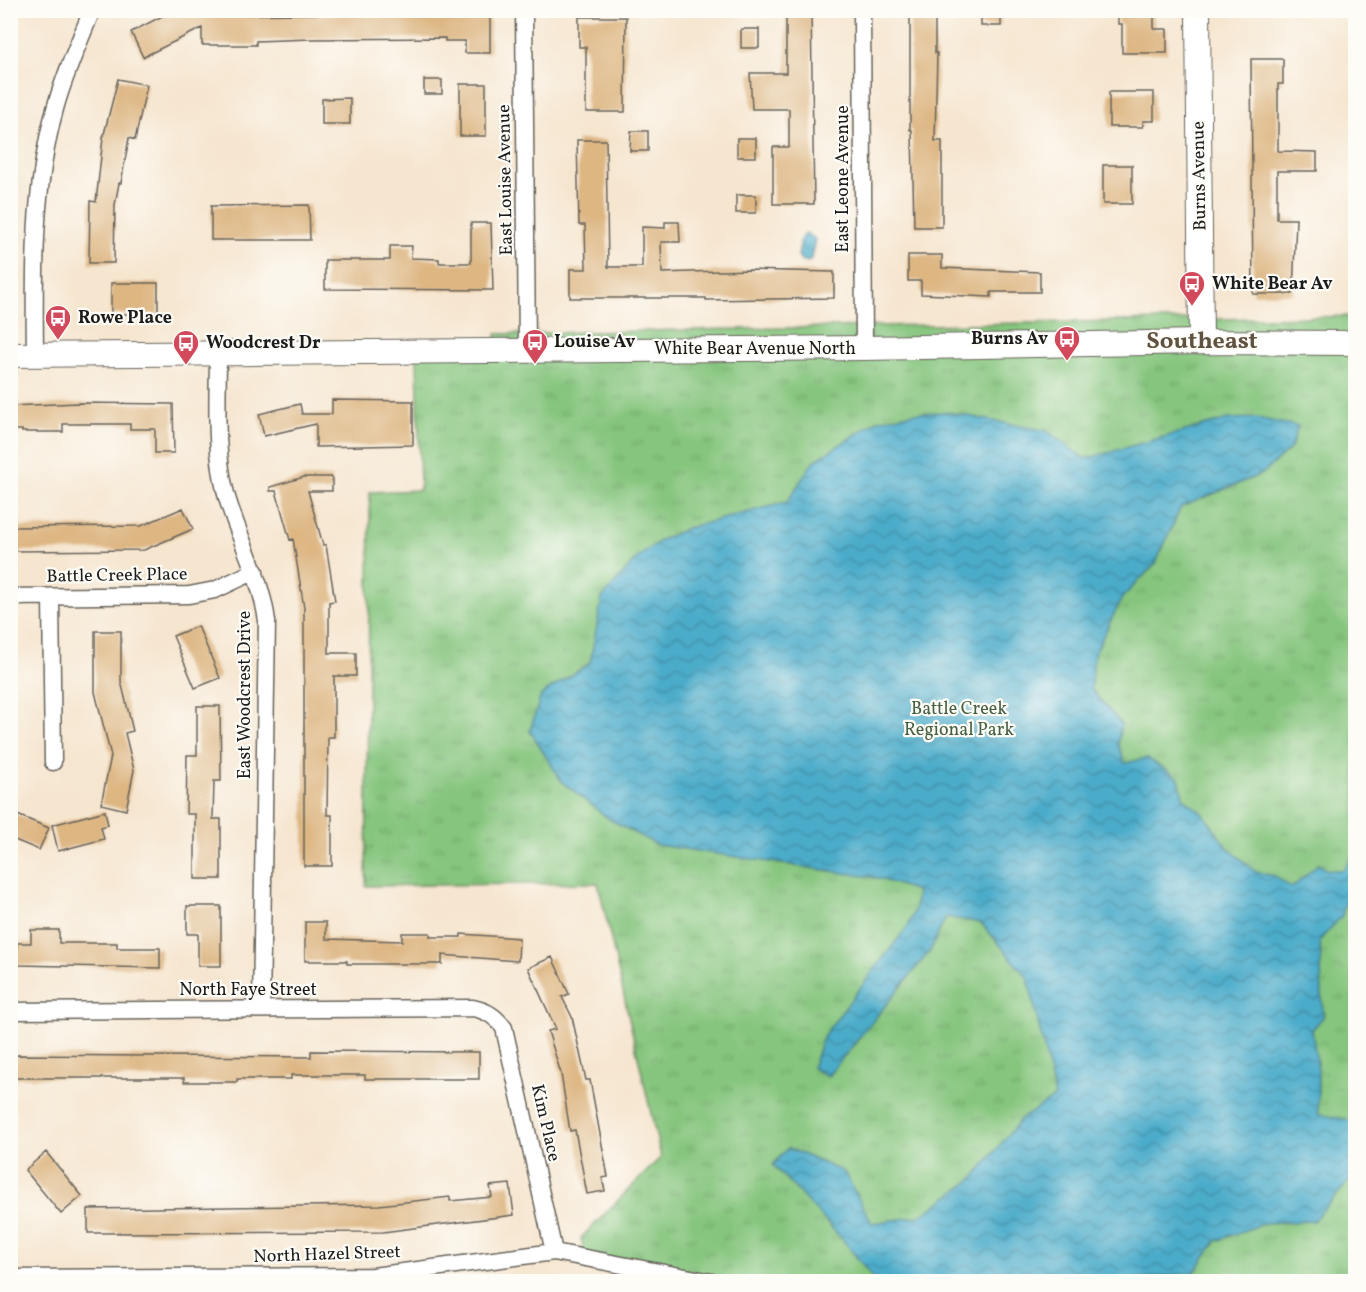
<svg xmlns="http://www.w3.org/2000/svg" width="1366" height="1292" viewBox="0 0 1366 1292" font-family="Vollkorn,serif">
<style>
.park{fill:url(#park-tufts);stroke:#50704c;stroke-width:1.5}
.water{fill:url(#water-waves);stroke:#346473;stroke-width:1.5}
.building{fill:#ddb682}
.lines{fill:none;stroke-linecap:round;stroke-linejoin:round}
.street-casing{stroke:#68635b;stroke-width:19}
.secondary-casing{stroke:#68635b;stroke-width:26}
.street{stroke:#fff;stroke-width:16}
.secondary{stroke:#fff;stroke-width:24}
.labels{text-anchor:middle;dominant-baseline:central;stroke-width:4.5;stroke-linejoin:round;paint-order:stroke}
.street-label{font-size:18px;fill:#1c1c1c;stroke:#fdfcf7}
.poi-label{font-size:18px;font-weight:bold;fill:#1c1c1c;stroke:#fdfcf7;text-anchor:start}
.park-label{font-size:18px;fill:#466043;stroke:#fdfcf7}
.district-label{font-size:24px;font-weight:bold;fill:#605240;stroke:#fdfcf7}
</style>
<defs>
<pattern id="park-tufts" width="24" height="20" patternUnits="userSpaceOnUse" patternTransform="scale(1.5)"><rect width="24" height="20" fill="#85c57d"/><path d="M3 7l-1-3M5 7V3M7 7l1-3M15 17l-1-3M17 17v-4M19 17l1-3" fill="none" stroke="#72a96b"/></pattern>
<pattern id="water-waves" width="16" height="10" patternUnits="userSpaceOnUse" patternTransform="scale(1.5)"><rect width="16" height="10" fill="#4bacca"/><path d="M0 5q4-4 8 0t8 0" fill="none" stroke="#3e8ba3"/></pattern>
</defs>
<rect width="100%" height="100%" fill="#fdfcf7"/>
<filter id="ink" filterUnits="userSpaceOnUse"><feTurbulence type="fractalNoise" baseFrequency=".0167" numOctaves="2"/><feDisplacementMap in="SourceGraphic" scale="12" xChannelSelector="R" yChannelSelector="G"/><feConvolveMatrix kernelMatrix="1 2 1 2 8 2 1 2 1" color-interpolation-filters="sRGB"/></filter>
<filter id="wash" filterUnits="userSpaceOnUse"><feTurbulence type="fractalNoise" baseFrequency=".008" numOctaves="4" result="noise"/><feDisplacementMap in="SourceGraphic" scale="24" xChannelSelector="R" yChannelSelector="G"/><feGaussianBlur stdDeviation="1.35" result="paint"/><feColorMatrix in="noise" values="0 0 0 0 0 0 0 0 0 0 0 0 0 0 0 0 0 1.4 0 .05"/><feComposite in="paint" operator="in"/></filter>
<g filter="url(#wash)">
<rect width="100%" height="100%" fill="#f6e6d0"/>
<path class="park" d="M1355,316V1281L695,1282L587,1268L581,1238L661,1157L598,883L366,886L370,492L420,490L417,355L496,352V334Z"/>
<path class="water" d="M806,233L815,239L811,259L808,262L801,260L798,256L801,238Z
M947,412L1047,431L1085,459L1228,419L1256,418L1298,426L1291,448L1262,474L1181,507L1156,563L1122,598L1094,655L1091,689L1121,724L1118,744L1125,763L1147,758L1179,778L1183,797L1204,815L1227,847L1256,872L1275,876L1292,888L1318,864L1328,870H1343L1355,853V888L1348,894L1342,916L1320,940L1323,1017L1312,1030L1318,1070V1114L1355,1121V1175L1313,1221L1265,1223L1216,1241L1194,1273L1115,1282H886L873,1278L843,1240L773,1165L788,1148L844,1172L872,1223L920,1216L973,1179L1020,1120L1055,1097L1028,978L981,923L946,917L930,951L828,1076L812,1068L824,1035L908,926L915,908L917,891L877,878L657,845L609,819L562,782L530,731L541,695L590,663L602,598L636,559L661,540L687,528L787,502L813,462L878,420L914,413Z"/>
<g id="blocks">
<path class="building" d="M174,10H179L181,15L490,13V53H465V41H445V38L312,39L256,41V45H202V28L143,57L131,32Z
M786,10H811L814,204H773V147H789V109H752L750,73H786Z
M910,10H935V53H937L935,141H942V227H914L912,130H910Z
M981,10H1001V26H981Z
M1118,10H1154V29H1167V53H1122V24H1118Z
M579,17H626L625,112H586V47H579Z
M741,29H759V48H741Z
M1251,59H1283V84H1278V151L1317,152V171H1277V219H1296L1293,294H1253Z
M118,79L147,85L135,140L129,138L121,183H119L115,205L114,263H89L90,201L96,202L103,138Z
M424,80H442V94H424Z
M460,84H486V136H460Z
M1109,92H1154V121H1143V127H1109Z
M350,98V124H322V99Z
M631,131H648V151H630Z
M737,138H756V157H737Z
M577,140H606L608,267H642V227L665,228V222H679L680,242H661L662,273L749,270L834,272V298L706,300V298H570V269H586L585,225H579Z
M1103,165H1132V204H1103Z
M736,195H756V213H736Z
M309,205L310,240H211V206Z
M471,223H491L493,290L325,289V260H390V246H412L411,258L439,259V263H471Z
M908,255H942V268L1040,272V292H991V297L921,294V281H908Z
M111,283H158V314H111Z
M332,400L413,401V445L316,447V424L264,436L259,414L300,404L302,414H332Z
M79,403L173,404L174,453H155V429H130V424H63V432H22V430H10V406Z
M304,477H332V491H308L323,545H326L335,601L329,602V653H356V676H334V737H328L327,815H332V866H304V608L293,539L290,540L276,491H270V487Z
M183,508L193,529L144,550L10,551V527L141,526Z
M198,626L220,678L195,688L173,636Z
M95,631H121V681L133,731L125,733L134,770L126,810L101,804L111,756L95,692Z
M197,706H220L221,781H214L213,819H221V879H195V814H186L187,755H197Z
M105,811L108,825L101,827L104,839L58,851L52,825Z
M10,812L49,828L39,850L10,838Z
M187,906H221V966H198V934H187Z
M305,922H326V939L402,941V933H430V937H461V934L519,938L518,961L442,955V964H347V961H305Z
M31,930H59V943H117V948H160V968L17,965V943H31Z
M552,957L569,994L562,997L572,1017L586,1080H590L608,1177L602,1178L605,1191L587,1194L575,1130L570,1131L561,1074L548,1031L556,1029L528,968Z
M311,1051L479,1052V1079H365V1075H291V1079H237V1082H184V1078H10V1055L311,1057Z
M46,1152L82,1196L61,1214L25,1170Z
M510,1184L514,1215L383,1232L88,1233V1209L379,1205L450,1197V1201L492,1197L490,1186Z"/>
</g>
</g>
<g filter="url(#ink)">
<use href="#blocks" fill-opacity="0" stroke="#68635b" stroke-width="1.5"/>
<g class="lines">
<g class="street-casing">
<path id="street" d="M524,10L527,350
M862,10L864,348
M218,352C218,399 214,448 226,494C238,538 261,576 267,621L261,1009
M35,354C34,271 33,189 55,109C64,75 79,43 92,10
M10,597L189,595L215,590L255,571
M51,597L53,762
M10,1011L473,1008C487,1011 495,1016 504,1028L554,1252
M10,1278L373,1276L554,1252L712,1282"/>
</g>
<g class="secondary-casing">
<path id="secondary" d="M1198,10L1201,342
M10,355L864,348L1201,342L1356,343"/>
</g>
<use href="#street" class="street"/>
<use href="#secondary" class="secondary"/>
</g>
</g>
<defs>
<g id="bus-pin" transform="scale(1.35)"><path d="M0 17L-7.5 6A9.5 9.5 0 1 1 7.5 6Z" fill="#d1495b" stroke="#fdfcf7"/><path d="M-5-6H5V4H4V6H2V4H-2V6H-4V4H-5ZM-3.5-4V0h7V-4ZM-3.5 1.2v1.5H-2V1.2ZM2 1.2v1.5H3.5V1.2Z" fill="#fff"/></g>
</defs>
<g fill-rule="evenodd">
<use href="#bus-pin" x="1192" y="284"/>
<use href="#bus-pin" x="58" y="318"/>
<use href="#bus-pin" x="1067" y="339"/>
<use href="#bus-pin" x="535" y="342"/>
<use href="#bus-pin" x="186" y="343"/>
</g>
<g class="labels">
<g class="street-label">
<text transform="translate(1200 176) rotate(-91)">Burns Avenue</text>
<text transform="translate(843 179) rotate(-90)">East Leone Avenue</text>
<text transform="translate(506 180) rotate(-91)">East Louise Avenue</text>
<text x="755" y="349">White Bear Avenue North</text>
<text transform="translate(117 576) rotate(-1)">Battle Creek Place</text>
<text transform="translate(245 695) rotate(-90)">East Woodcrest Drive</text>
<text x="248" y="990">North Faye Street</text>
<text transform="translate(545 1123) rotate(77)">Kim Place</text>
<text transform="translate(327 1255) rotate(-2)">North Hazel Street</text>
</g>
<g class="poi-label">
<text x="1212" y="284">White Bear Av</text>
<text x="78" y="318">Rowe Place</text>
<text x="1048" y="339" text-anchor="end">Burns Av</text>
<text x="554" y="342">Louise Av</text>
<text x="206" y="343">Woodcrest Dr</text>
</g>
<g class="park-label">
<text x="959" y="709">Battle Creek<tspan x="959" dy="21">Regional Park</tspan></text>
</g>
<g class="district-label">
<text x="1202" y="342">Southeast</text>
</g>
</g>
<rect width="1366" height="1292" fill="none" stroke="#fdfcf7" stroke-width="36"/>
</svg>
